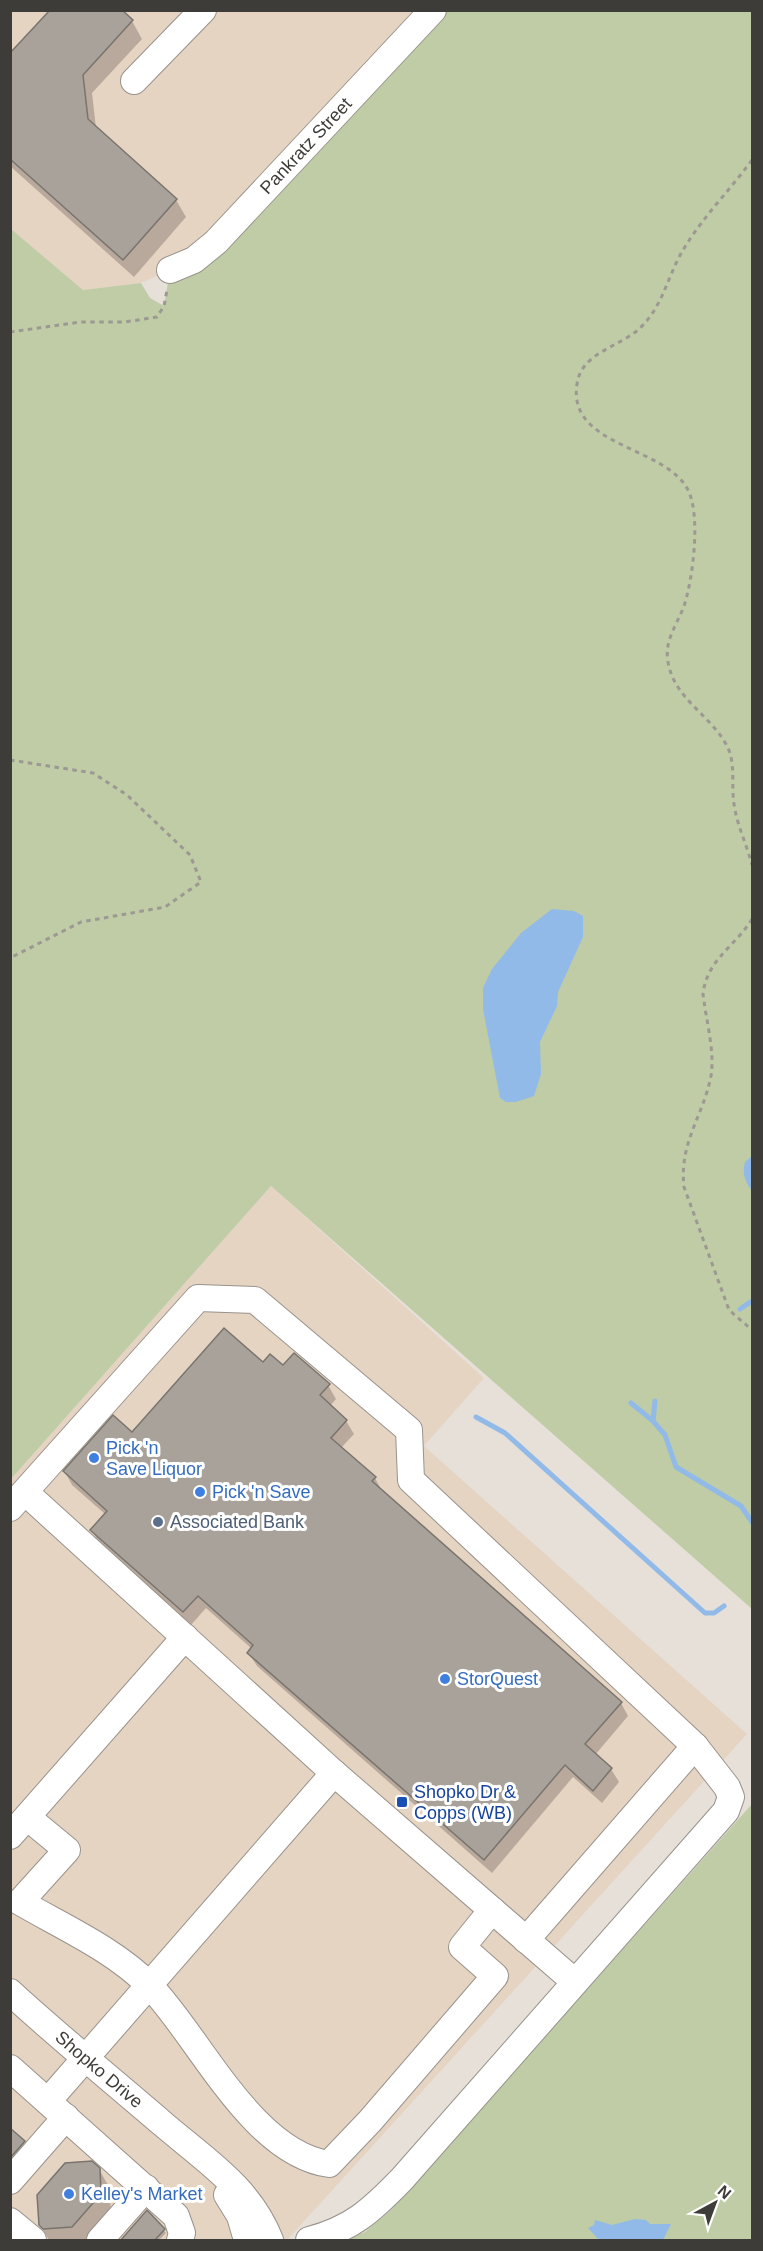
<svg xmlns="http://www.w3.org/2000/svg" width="763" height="2251" viewBox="0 0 763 2251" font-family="Helvetica,sans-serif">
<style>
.commercial{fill:#e6d4c3}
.green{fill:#bfcca5}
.water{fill:#91bae8}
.shadow{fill:#0003}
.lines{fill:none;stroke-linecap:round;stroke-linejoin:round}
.stream{stroke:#91bae8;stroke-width:5}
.building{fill:#a8a29b;stroke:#79746d;stroke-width:1.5}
.minor-casing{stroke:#98938b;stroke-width:28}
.path{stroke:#9c9892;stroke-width:3;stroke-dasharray:4.5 4.5;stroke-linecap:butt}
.minor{stroke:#fff;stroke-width:26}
.shop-dot{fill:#3f7fe0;stroke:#fff;stroke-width:2}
.service-dot{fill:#5c6f8a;stroke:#fff;stroke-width:2}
.transit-dot{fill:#1a4fb4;stroke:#fff;stroke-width:2}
.labels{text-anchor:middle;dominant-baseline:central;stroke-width:6;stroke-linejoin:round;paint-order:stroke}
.street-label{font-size:18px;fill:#3e3c38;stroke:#fff}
.shop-label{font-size:18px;fill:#366cbe;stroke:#fff;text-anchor:start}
.service-label{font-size:18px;fill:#4e5e75;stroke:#fff;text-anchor:start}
.transit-label{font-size:18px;fill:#164399;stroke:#fff;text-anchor:start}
</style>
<rect width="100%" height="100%" fill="#e6e0d8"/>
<path class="commercial" d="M10,11H433L194,260L141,283L83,290L11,229Z
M271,1186L484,1378L424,1446L747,1734L287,2240H11V1479Z"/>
<path class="green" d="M433,11H752V1609L271,1186L11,1479V229L83,290L141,283L150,298L164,306L170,270Z
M752,1804V2240H347L365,2232L388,2213Z"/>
<path class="water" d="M552,909L574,911L583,916V937L558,992L557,1006L540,1042L541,1074L534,1096L516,1102H506L500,1098L483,1009V988L492,969L521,933Z
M752,1156V1191C745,1181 742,1174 745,1162Z
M635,2219L646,2220L650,2224H671L663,2240H599L588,2228L594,2225L595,2220L612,2225Z"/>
<path class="shadow" d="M120,10L132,21L142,39L92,93L96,128L176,200L186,217L134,277L10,166V56Z
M263,1364L283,1368L328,1385L336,1399L330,1406L346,1421L354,1434L341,1448L375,1478L382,1491L621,1703L628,1716L595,1755L611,1769L619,1782L602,1803L573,1777L492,1873L257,1666L249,1653L252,1649L206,1608L191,1625L99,1543L92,1530L105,1514L72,1485L65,1472Z
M10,2133L24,2142L34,2160L10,2187Z
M99,2169L109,2187L111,2212L85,2240H49L40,2225Z
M147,2212L166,2233L159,2240H120Z"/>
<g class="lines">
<path class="stream" d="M740,1309L752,1301
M631,1403L653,1421L665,1435L676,1467L741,1506L752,1522
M476,1417L505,1433L705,1613H714L724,1606
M653,1421L655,1401"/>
</g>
<path class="building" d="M50,10H122L133,20L83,75L88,119L177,199L123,260L10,159V53Z
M224,1328L263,1362L270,1354L283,1365L294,1353L330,1384L320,1395L347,1420L331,1438L376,1477L372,1481L622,1702L585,1744L612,1768L593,1791L565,1765L484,1860L247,1653L253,1645L198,1596L183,1612L90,1530L107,1511L63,1471L113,1415L132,1432Z
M10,2128L25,2141L10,2158Z
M92,2161L100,2168L101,2194L72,2227L43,2229L39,2225L37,2195L65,2163Z
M147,2210L165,2229L154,2241H120Z"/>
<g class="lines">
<g class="minor-casing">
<g id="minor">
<path d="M134,81L203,10"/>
<path id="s1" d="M170,270L194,260L216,242L433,10"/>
<path d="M25,1492L334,1773L575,1982"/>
<path d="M10,1508L198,1298L255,1300L409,1430L411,1480L695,1746L727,1787L731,1797L726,1811L402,2179C372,2210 352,2229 309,2240"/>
<path d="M27,1817L67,1850L20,1902C63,1927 115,1950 150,1986C200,2038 252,2153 329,2164L370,2121L495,1976L462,1947L492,1910"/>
<path d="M10,1836L185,1637"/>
<path d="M526,1940L695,1746"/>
<path id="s2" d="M10,1992C60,2038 112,2080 163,2124C205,2160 249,2187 270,2240"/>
<path d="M10,2068L176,2216L182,2233L180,2240"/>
<path d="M48,2101L334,1773"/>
<path d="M10,2181L66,2117"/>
<path d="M227,2195L240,2216L247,2240"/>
<path d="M10,2221L33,2240"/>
<path d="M100,2240L146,2188"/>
</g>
</g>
<path class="path" d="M752,160C730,190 702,218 683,250C667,277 663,307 639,329C619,347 581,353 577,384C567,447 666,446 688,490C701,515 693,579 684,606C677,625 664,640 668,662C674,699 711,715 727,746C736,763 731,785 734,804C737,826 747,845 752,865
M10,332L81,322H125L157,317L164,306L167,290
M10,760L93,773L127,795L190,855L201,882L165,907L81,922L10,958
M752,919C735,947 707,959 703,994C706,1020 715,1051 711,1076C703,1117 679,1142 684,1187L729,1310L752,1330"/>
<use href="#minor" class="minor"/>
</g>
<g class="shop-dot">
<circle cx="94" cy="1458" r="6"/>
<circle cx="200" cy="1492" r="6"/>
<circle cx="445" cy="1679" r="6"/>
<circle cx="69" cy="2194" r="6"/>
</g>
<circle class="service-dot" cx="158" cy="1522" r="6"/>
<rect class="transit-dot" x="396" y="1796" width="12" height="12" rx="3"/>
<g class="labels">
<g class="street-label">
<text stroke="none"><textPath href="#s1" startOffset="186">Pankratz Street</textPath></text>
<text stroke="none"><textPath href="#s2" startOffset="118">Shopko Drive</textPath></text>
</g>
<g class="shop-label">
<text x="106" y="1448">Pick 'n<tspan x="106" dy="21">Save Liquor</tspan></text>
<text x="212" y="1492">Pick 'n Save</text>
<text x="457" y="1679">StorQuest</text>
<text x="81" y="2194">Kelley's Market</text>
</g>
<g class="service-label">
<text x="170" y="1522">Associated Bank</text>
</g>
<g class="transit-label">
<text x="414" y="1792">Shopko Dr &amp;<tspan x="414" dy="21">Copps (WB)</tspan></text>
</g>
</g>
<rect width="763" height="2251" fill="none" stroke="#3e3c38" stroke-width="24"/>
<g transform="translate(715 2203) rotate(41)" stroke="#ffffff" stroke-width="4.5" paint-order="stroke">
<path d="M0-4.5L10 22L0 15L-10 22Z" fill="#3e3c38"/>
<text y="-9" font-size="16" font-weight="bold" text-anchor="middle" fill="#3e3c38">N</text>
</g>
</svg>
